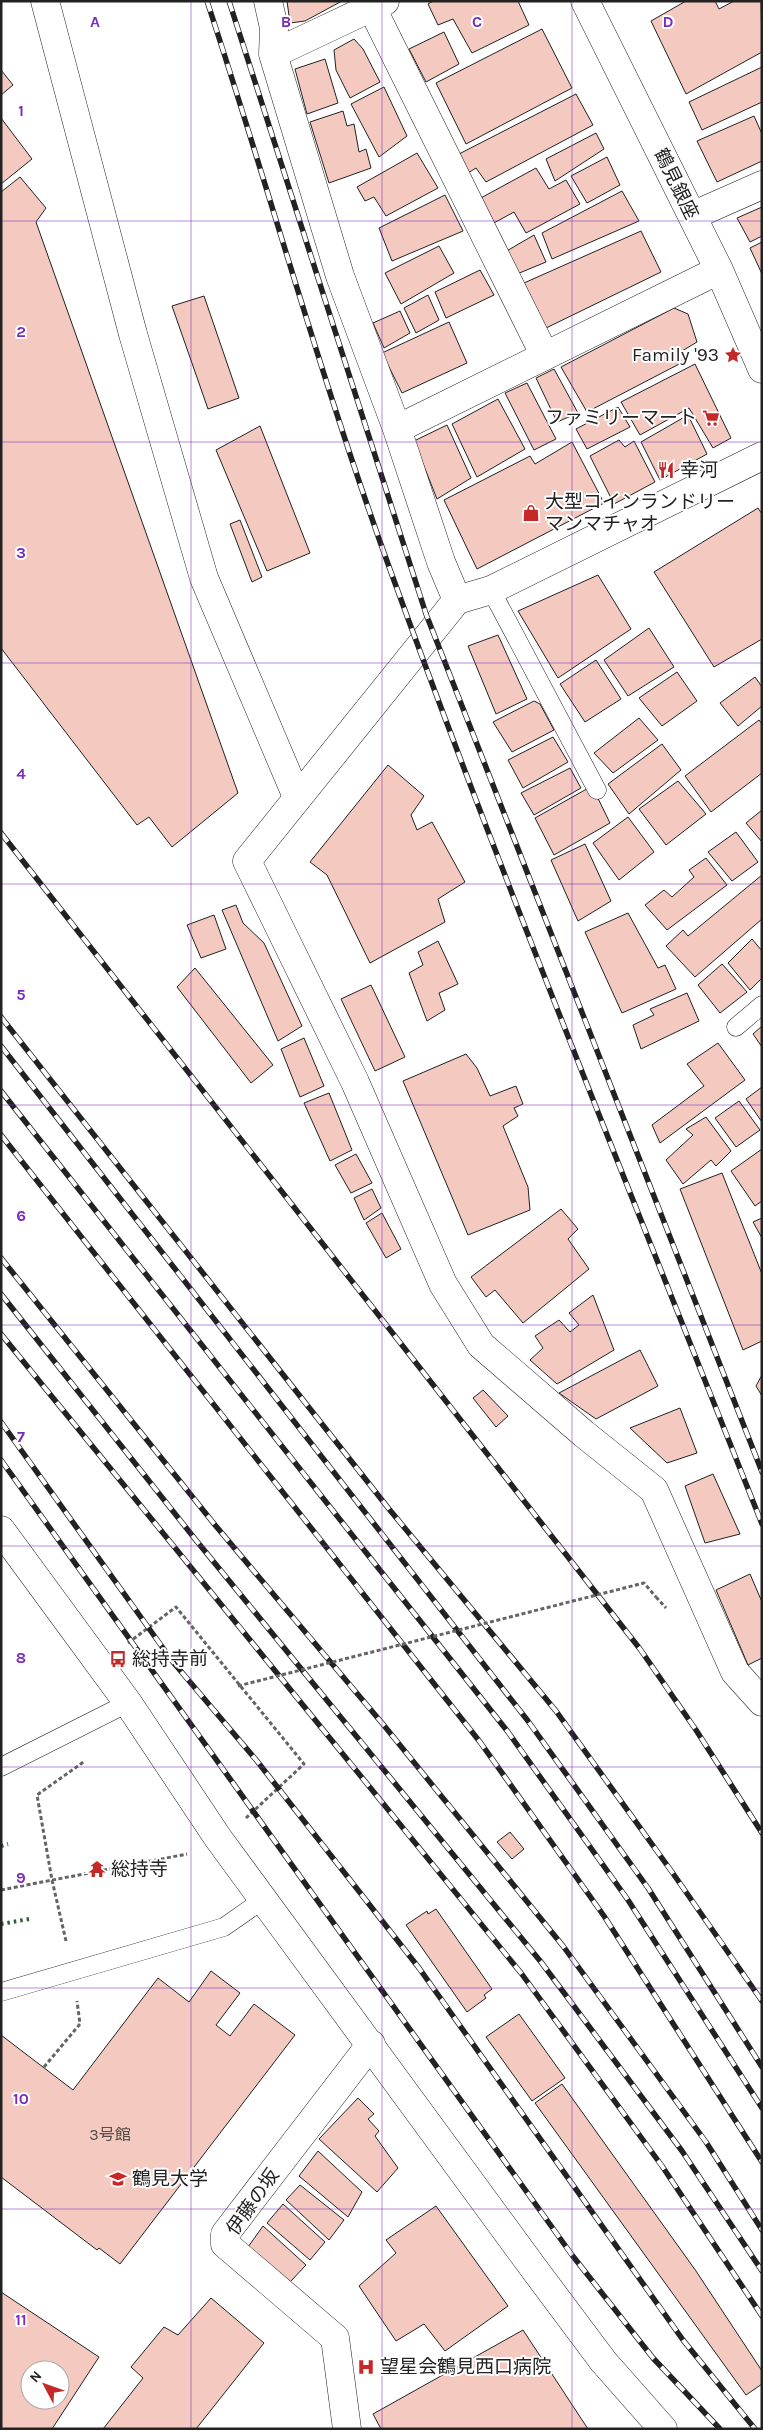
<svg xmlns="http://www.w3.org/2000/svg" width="763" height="2430" viewBox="0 0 763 2430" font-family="Karla,'Noto Sans JP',sans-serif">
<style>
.building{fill:#f3c9c0;stroke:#222;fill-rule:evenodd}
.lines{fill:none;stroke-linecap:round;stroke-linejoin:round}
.service-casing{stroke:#222;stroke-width:19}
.minor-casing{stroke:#222;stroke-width:29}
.tertiary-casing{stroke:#222;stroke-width:29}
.path{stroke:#646464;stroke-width:3;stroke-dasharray:4 2.5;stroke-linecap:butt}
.service{stroke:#fff;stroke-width:18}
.minor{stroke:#fff;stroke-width:28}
.tertiary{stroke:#fff;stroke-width:28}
.rail-casing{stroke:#222;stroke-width:5.5}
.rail{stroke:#fff;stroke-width:4;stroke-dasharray:11;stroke-linecap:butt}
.path-bridge{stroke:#646464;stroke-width:3;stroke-dasharray:4 2.5;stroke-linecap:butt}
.hedge{stroke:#2f5e38;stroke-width:4;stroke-dasharray:2.5 4;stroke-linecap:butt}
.grid{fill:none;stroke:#7b2cbf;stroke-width:1;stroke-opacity:0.55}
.labels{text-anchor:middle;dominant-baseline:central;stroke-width:4;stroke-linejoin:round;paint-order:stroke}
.number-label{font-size:16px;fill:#564c4a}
.street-label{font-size:19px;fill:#222;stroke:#fff}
.poi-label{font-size:19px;fill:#222;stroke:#fff;text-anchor:start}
.grid-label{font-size:16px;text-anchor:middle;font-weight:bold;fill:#7b2cbf;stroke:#fff;stroke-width:4;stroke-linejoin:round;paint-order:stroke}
</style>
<rect width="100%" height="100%" fill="#fff"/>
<path class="building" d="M287,1H342L305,21L290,23Z
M433,1H518L529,25L472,53L453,19L438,25L428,4Z
M686,1H715L719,9L734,1H761L762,52L686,94L651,21Z
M542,29L572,88L466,144L436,83Z
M444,32L459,64L426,82L409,49Z
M354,39L363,49L380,82L350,98L336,70L334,50Z
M325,59L338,103L307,114L295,69Z
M762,67V102L702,130L689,102Z
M1,70L13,85L1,95Z
M384,87L407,136L379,157L351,104Z
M576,94L593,125L486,182L476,168L468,173L459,154Z
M343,111L347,126L354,124L359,152L366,149L371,168L329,183L310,122Z
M754,116L762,134V161L717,182L697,141Z
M1,118L32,159L1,184Z
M596,133L604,149L555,181L546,159Z
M417,153L438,188L386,216L374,197L365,201L357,187Z
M607,157L620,185L587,203L571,176Z
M536,168L549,189L566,180L580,204L526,233L514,212L492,224L479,199Z
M20,177L46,208L36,222L238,793L172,847L149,817L137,825L1,648V192Z
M622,191L639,221L552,259L542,233Z
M445,195L463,231L392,261L379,228Z
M762,207V236L750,242L737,218Z
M641,231L661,272L544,329L524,283Z
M534,235L546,262L517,274L505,252Z
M762,242V274L750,248Z
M439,246L454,273L401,304L385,273Z
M480,270L494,295L446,318L435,292Z
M428,295L439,320L416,333L404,308Z
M204,296L239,398L208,409L172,306Z
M674,308L688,314L697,342L682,351L685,361L587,412L561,367Z
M400,311L410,333L384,348L373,323Z
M449,322L467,363L402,393L382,353Z
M695,364L731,438L713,448L689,408L640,435L621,402Z
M554,369L578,413L557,422L536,378Z
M527,383L556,439L534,450L505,393Z
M498,399L525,449L477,477L452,424Z
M618,407L630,427L587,449L576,429Z
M688,415L707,454L660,480L641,442Z
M447,425L471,478L437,499L414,441Z
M260,426L310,553L267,571L216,450Z
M619,440L625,447L634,441L655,482L614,504L590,456Z
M572,442L604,503L477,569L444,500L530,456L535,464Z
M758,508L762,514V639L714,667L654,572Z
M240,520L262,577L252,582L230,524Z
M598,575L631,629L558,678L518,611Z
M649,628L674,667L628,696L604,660Z
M498,635L527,699L496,714L468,646Z
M596,660L621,699L585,722L560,684Z
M677,672L697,701L662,726L639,698Z
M755,677L762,687V706L738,726L720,703Z
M534,701L540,704L554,730L512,752L493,722Z
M639,718L658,740L613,773L594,753Z
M759,720L762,724V773L711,812L685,776Z
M553,737L568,762L523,788L508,760Z
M662,744L681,770L629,814L608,784Z
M388,765L424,796L411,815L417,830L432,822L465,882L438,899L445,922L370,963L327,875L310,862Z
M570,768L581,788L534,815L521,793Z
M678,781L706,814L666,845L639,809Z
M592,786L610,823L554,855L535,818Z
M762,810V842L746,823Z
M628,817L654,852L619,880L593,843Z
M736,832L758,862L732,881L708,852Z
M585,844L611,901L578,921L551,860Z
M706,858L727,885L667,930L645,905L664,890L672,897L694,877L689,870Z
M762,875V919L695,977L666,946L683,930L688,936Z
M236,905L243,923L264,943L302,1026L278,1041L222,910Z
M628,913L658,968L665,965L676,989L622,1013L585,932Z
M214,915L226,949L201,958L187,925Z
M752,939L762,951V978L750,990L728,963Z
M438,941L458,984L439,993L445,1010L427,1021L409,973L423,965L418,952Z
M722,964L747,992L720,1013L698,985Z
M195,968L273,1065L251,1083L177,987Z
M371,985L405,1057L375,1071L341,999Z
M687,993L699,1021L641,1049L633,1025L654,1015L650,1009Z
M762,1026V1047L753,1034Z
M304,1038L324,1086L300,1097L281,1049Z
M718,1043L745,1080L660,1143L652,1125L704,1086L687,1064Z
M466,1054L477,1068L490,1096L516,1086L523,1104L514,1108L518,1116L503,1126L528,1187L530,1210L468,1235L403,1081Z
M762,1087V1122L746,1099Z
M329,1093L352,1150L330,1161L304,1103Z
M739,1101L760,1130L736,1147L715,1118Z
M706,1117L731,1151L716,1166L711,1160L683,1184L666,1160L693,1135L686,1129Z
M762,1149V1201L755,1206L731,1171Z
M356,1154L372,1183L351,1193L335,1165Z
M722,1173L762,1274V1341L743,1350L680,1189Z
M372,1189L381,1208L364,1220L354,1198Z
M561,1209L578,1229L568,1239L589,1269L523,1323L495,1290L486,1297L471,1277Z
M382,1213L401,1249L386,1258L366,1223Z
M762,1218V1238L753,1222Z
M593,1295L614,1350L557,1384L530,1360L543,1348L535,1336L559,1320L570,1332L579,1325L569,1313Z
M640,1350L658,1386L596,1419L559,1393Z
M762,1375V1396L756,1386Z
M483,1390L508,1416L496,1427L473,1398Z
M680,1408L697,1453L667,1463L630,1428Z
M713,1474L740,1534L705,1543L685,1486Z
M750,1574L762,1602V1658L748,1665L716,1590Z
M510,1832L524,1849L512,1859L497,1842Z
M436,1909L492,1989L484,1995L486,1998L467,2012L406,1925L427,1911L428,1914Z
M211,1971L240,1993L216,2025L230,2036L254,2004L295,2035L120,2264L99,2248L97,2250L1,2177V2035L73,2090L158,1978L189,2002Z
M519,2014L565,2078L532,2101L486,2037Z
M562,2084L696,2271L762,2371V2384L746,2395L535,2103Z
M358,2098L374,2114L368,2119L379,2131L375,2136L398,2168L377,2192L319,2139Z
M318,2151L362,2192L348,2217L299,2176Z
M300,2185L344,2220L329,2240L286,2200Z
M283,2204L325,2242L310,2260L267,2223Z
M436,2206L508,2306L445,2351L424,2324L396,2341L359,2286L396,2253L386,2240Z
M263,2226L306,2265L290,2282L248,2247Z
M1,2292L99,2357L52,2429H1ZM30,2370H60V2400H30Z
M211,2298L264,2343L196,2429H103L143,2378L131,2367L164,2327L178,2335Z
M523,2330L588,2429H381L373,2414Z"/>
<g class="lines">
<g class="service-casing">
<path id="service" d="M491,590L597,790
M736,1027L762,1005
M1,1767L128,1703
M1,1992L224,1927L264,1899"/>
</g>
<g class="minor-casing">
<path id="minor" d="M45,1L133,334L204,578L297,797
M268,1L274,28L273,54L340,276L397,429L441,562L457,600
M585,1L719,270L762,369
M372,8L545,356
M273,54L385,1
M692,216L762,185
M397,429L719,270
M762,456L491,590L457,600L247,861L355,1082L443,1284L481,1345L584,1434L654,1490L735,1672L762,1702
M347,2429L335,2338L225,2244V2234L371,2044"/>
</g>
<g class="tertiary-casing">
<path id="tertiary" d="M1,1530L128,1703L218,1838L532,2266L603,2361L663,2429"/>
</g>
<path class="path" d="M656,1597L666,1608
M128,1643L176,1607L304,1764L246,1818
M1,1890L187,1854
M66,1941L52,1880L37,1795L85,1761
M44,2067L80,2024L77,2001"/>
<use href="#service" class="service"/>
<use href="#minor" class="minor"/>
<use href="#tertiary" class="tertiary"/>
<g class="rail-casing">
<path id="rail" d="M207,1C270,192 323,386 392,575C508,894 637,1208 762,1524
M229,1L426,614L762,1472
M1,833L640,1649L696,1730L762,1833
M1,1017L389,1509L556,1711L672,1872L762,2001
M1,1046L528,1721L648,1888L762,2067
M1,1091L508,1732L628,1900L762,2108
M1,1135L480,1742L604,1916L762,2162
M1,1258L215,1525L382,1723L563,1946L706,2142L762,2230
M1,1294L195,1539L541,1962L682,2151L762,2271
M1,1334L521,1973L662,2166L762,2316
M1,1422L173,1662L257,1761L419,1968L683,2340L755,2429
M1,1460L572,2255L653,2358L720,2429"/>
</g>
<use href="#rail" class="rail"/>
<path class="path-bridge" d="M238,1686L644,1583L656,1597"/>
<path class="hedge" d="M1,1846L8,1844
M1,1924L29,1919"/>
</g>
<path class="grid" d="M191,1V2429M382,1V2429M572,1V2429M1,221H762M1,442H762M1,663H762M1,884H762M1,1105H762M1,1325H762M1,1546H762M1,1767H762M1,1988H762M1,2209H762"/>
<defs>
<g id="sight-bare" transform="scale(1.35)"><path d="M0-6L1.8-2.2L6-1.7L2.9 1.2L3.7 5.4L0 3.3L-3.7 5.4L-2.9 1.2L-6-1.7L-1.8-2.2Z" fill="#c62828" stroke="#fff" stroke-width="2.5" paint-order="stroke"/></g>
<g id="supermarket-bare" transform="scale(1.35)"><path d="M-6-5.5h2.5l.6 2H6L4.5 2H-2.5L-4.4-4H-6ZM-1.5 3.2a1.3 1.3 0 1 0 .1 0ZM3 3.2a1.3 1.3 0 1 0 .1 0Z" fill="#c62828" stroke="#fff" stroke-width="2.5" paint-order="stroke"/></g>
<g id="restaurant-bare" transform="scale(1.35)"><path d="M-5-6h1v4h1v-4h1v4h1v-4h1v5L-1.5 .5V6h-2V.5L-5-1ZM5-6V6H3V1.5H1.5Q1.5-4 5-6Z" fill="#c62828" stroke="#fff" stroke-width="2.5" paint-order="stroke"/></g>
<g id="shop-bare" transform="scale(1.35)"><path d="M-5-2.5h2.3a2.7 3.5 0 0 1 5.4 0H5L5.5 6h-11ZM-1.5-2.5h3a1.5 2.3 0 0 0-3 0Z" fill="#c62828" stroke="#fff" stroke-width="2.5" paint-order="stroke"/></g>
<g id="bus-bare" transform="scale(1.35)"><path d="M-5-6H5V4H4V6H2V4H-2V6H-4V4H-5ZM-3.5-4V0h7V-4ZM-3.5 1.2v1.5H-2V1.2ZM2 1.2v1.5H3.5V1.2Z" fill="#c62828" stroke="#fff" stroke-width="2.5" paint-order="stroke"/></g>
<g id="temple-bare" transform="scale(1.35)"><path d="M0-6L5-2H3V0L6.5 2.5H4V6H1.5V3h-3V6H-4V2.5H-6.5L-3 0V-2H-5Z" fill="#c62828" stroke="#fff" stroke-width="2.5" paint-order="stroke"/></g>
<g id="university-bare" transform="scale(1.35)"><path d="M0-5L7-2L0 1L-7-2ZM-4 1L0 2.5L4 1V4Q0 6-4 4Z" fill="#c62828" stroke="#fff" stroke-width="2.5" paint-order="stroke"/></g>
<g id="hospital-bare" transform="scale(1.35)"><path d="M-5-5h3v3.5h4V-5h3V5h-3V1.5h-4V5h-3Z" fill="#c62828" stroke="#fff" stroke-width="2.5" paint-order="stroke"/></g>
</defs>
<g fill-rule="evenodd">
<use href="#sight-bare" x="733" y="355"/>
<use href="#supermarket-bare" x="711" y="418"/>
<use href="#restaurant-bare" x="666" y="470"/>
<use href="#shop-bare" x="531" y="513"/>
<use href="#bus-bare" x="118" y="1659"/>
<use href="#temple-bare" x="97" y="1869"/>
<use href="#university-bare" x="118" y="2179"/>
<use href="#hospital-bare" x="366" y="2367"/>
</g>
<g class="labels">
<g class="number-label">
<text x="110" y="2134">3号館</text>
</g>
<g class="street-label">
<text transform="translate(676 184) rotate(64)">鶴見銀座</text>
<text transform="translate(253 2202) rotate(-55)">伊藤の坂</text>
</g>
<g class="poi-label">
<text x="719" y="355" text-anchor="end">Family '93</text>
<text x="697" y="418" text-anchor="end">ファミリーマート</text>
<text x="680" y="470">幸河</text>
<text x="545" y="502">大型コインランドリー<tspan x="545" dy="22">マンマチャオ</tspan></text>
<text x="132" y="1659">総持寺前</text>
<text x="111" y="1869">総持寺</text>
<text x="132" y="2179">鶴見大学</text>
<text x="380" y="2367">望星会鶴見西口病院</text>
</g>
</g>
<g class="grid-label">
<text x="95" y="27">A</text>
<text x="286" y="27">B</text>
<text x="477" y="27">C</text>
<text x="668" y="27">D</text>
<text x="21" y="116">1</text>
<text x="21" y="337">2</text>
<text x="21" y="558">3</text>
<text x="21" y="779">4</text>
<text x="21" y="1000">5</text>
<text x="21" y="1221">6</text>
<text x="21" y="1442">7</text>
<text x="21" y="1663">8</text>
<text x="21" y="1883">9</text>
<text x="21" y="2104">10</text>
<text x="21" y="2325">11</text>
</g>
<rect width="763" height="2430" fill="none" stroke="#222222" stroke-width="5"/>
<g transform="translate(45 2385) rotate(311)"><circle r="24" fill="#ffffff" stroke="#a7a7a7"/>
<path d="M0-4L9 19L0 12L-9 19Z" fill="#c62828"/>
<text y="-8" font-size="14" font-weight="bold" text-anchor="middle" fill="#222222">N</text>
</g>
</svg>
